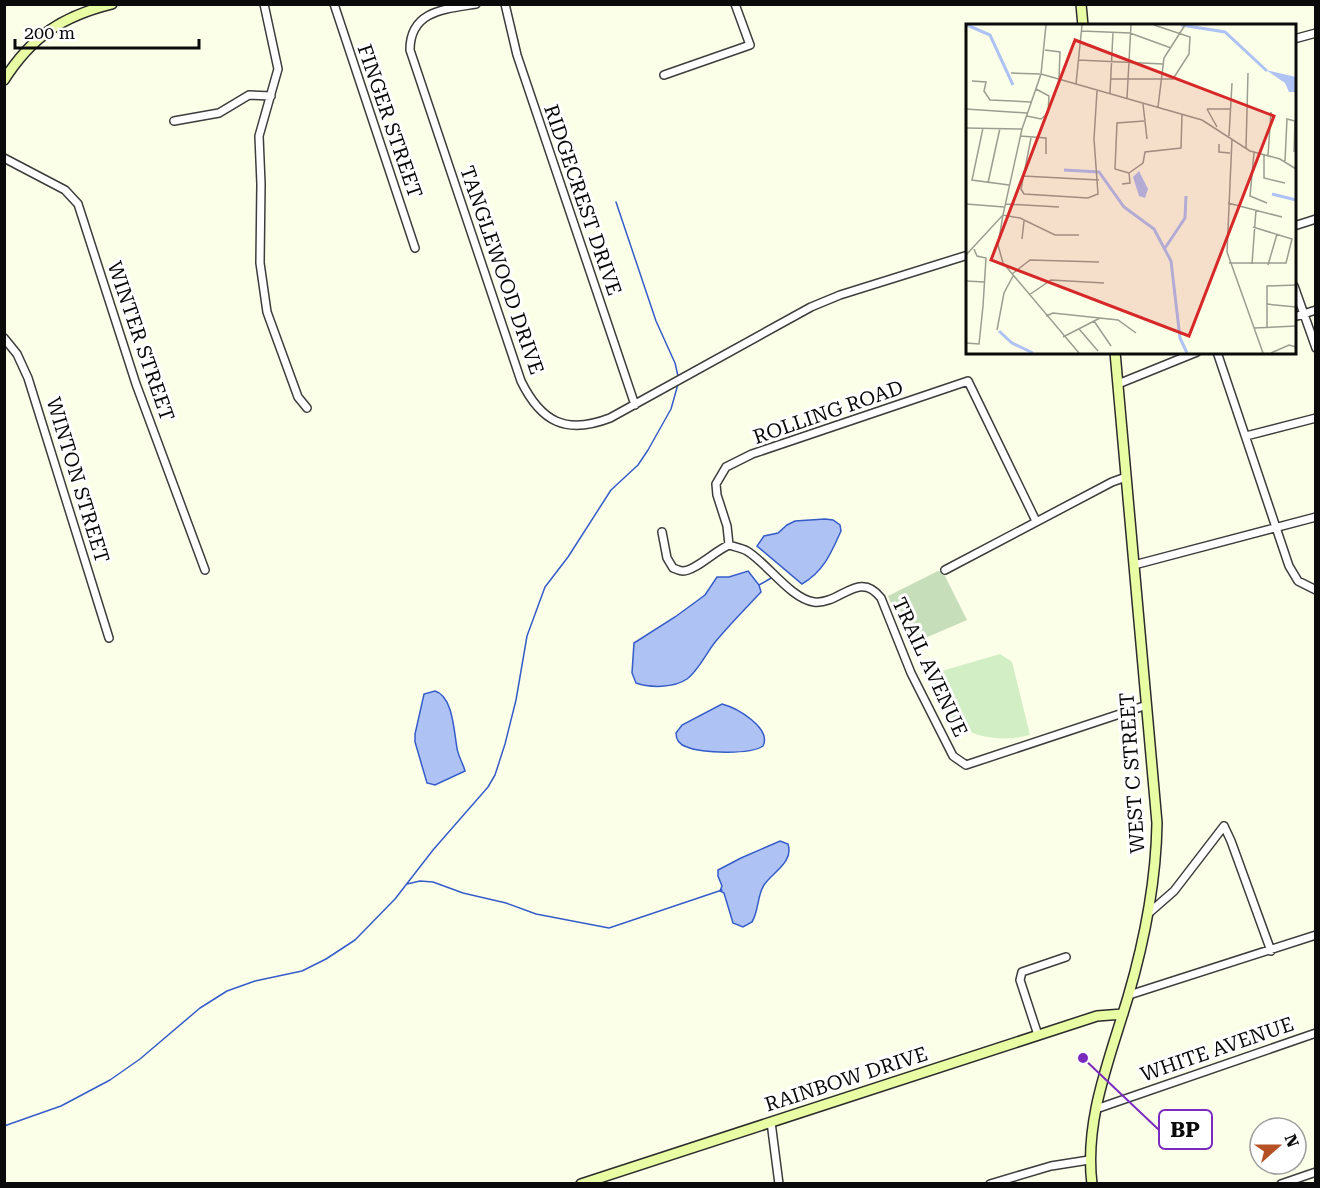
<svg xmlns="http://www.w3.org/2000/svg" width="1320" height="1188" viewBox="0 0 1320 1188" font-family="'Roboto Serif',serif">
<style>
.cemetery{fill:#c7debb}
.pitch{fill:#d2eec5}
.water{fill:#aec2f4;stroke:#365cca;stroke-width:1.5}
.lines{fill:none;stroke-linecap:round;stroke-linejoin:round}
.stream{stroke:#365cca;stroke-width:1.5}
.street-casing{stroke:#3d3d3d;stroke-width:10}
.secondary-casing{stroke:#2c2c2c;stroke-width:12}
.street{stroke:#fff;stroke-width:7}
.secondary{stroke:#e9fda4;stroke-width:9}
.labels{text-anchor:middle;dominant-baseline:central;stroke-width:6;stroke-linejoin:round;paint-order:stroke}
.street-label{font-size:20px;fill:#0a0a0a;stroke:#fff}
.inset-river{fill:none;stroke:#aec2f4;stroke-width:3}
.inset-road{fill:none;stroke:#9b9d8f;stroke-width:1.5}
.view{fill:#d62828;fill-opacity:0.15;stroke:#d62828;stroke-width:3}
.inset-edge{fill:none;stroke:#0a0a0a;stroke-width:3}
.leader{fill:none;stroke:#7b2cbf;stroke-width:2}
.callout-dot{fill:#7b2cbf;stroke:#fff;stroke-width:2}
.callout{fill:#fff;stroke:#7b2cbf;stroke-width:2}
.callout-label{font-size:21px;text-anchor:middle;font-weight:bold;fill:#0a0a0a}
</style>
<rect width="100%" height="100%" fill="#fbffe8"/>
<path class="cemetery" d="M938,571L943,572L967,620L909,645L888,596Z"/>
<path class="pitch" d="M1000,654L1012,662L1030,735C1001,743 962,738 944,710C936,700 933,688 928,675Z"/>
<path class="water" d="M825,519L833,520L840,525L841,531C831,553 824,571 802,584L757,546L764,536L778,533L787,525L795,521Z
M748,571L759,585L761,592C746,608 730,624 716,641C706,653 699,670 687,679C674,688 650,688 636,683L632,673L634,643L675,617L705,595L717,577H729Z
M435,691C453,696 454,732 457,748C458,756 463,763 465,771L435,785L427,783L415,742V734L424,694Z
M722,704C737,708 772,728 763,746C750,755 702,753 687,747C680,745 676,740 676,733L682,725Z
M780,841L788,844C794,862 773,872 764,885C757,896 759,910 752,922L743,927L733,923L724,893L720,891L722,886L718,876V870L741,858Z"/>
<g class="lines">
<path class="stream" d="M616,202L656,321L675,363L678,376
M759,585L773,577
M407,884L420,881L433,882L463,893L506,903L536,914L609,928L722,890
M4,1126L61,1106L110,1080L140,1059L200,1008L227,991L255,981L302,971L326,959L355,940L395,899L433,850L488,787L495,775L505,744L516,700L527,636L545,587L568,557L611,490L638,465L648,450L671,409L678,384"/>
<g class="street-casing">
<path id="street" d="M264,4L278,69L259,136L261,184L260,263L267,312L298,397L307,408
M334,4L415,248
M476,4C446,9 410,10 410,50L521,381C541,422 566,435 610,418L811,307L840,295L968,255
M505,4L517,55L635,405
M1294,39L1316,33
M664,75L750,45L735,4
M174,121L219,113L249,95L271,96
M4,158L65,190L78,204L136,384L205,570
M1294,226L1316,219
M1294,286L1316,348
M1294,317L1316,310
M4,338L17,354L28,378L109,638
M1217,352L1289,566L1298,581L1316,590
M1118,384L1197,352
M1246,436L1316,418
M662,532L667,558L673,568C677,569 679,571 683,571C695,571 716,550 729,545
M729,545C735,547 742,548 747,551C767,563 791,599 814,602C840,605 859,569 881,598L911,673L953,756L966,765L1147,705
M729,545L727,526L717,495L716,484L726,467L752,454L968,381L1036,521
M1134,565L1316,517
M945,570L1112,482L1126,477
M1150,912L1174,891L1224,826L1231,841L1271,951
M1129,995L1316,935
M1038,1035L1020,980L1022,972L1066,957
M1096,1109L1316,1033
M771,1122L779,1184
M990,1184L1051,1166L1089,1160
M1281,1184L1316,1172"/>
</g>
<g class="secondary-casing">
<path id="secondary" d="M1081,4L1083,26
M4,80C32,36 63,16 112,4
M581,1184L1097,1016L1123,1014
M1092,1184C1084,1120 1110,1058 1128,997C1145,939 1156,884 1157,823L1115,352"/>
</g>
<use href="#street" class="street"/>
<use href="#secondary" class="secondary"/>
</g>
<g class="labels">
<g class="street-label">
<text transform="translate(390 121) rotate(71)">FINGER STREET</text>
<text transform="translate(583 200) rotate(71)">RIDGECREST DRIVE</text>
<text transform="translate(502 270) rotate(71)">TANGLEWOOD DRIVE</text>
<text transform="translate(141 341) rotate(71)">WINTER STREET</text>
<text transform="translate(828 412) rotate(-19)">ROLLING ROAD</text>
<text transform="translate(78 480) rotate(73)">WINTON STREET</text>
<text transform="translate(930 667) rotate(65)">TRAIL AVENUE</text>
<text transform="translate(1132 773) rotate(-94)">WEST C STREET</text>
<text transform="translate(1217 1049) rotate(-19)">WHITE AVENUE</text>
<text transform="translate(846 1079) rotate(-18)">RAINBOW DRIVE</text>
</g>
</g>
<g transform="translate(966 24)">
<rect width="330" height="330" fill="#fbffe8"/>
<path d="M300,46L330,53V68H323L319,59ZM173,147L182,165L179,174L173,172L167,153Z" fill="#aec2f4"/>
<path class="inset-river" d="M1,1L24,11L47,61M215,1L259,8L301,47M98,146L133,148L158,183L188,205L205,237L214,314L221,329M306,170L330,176M199,224L219,194L220,172M33,307L46,319L67,329"/>
<path class="inset-road" d="M116,7L164,9L205,24M79,26L94,28L93,55M112,36L197,40M45,49L74,50M75,50L236,96L284,127L314,135L330,145M145,55H207L223,30L224,13L188,1M6,57L20,58L18,67L24,76L65,78M110,60L116,1M144,69L147,8M161,74L165,1M177,80L181,115M192,83L198,34L219,1M0,85L61,89M241,85H265M241,85L251,103M61,92L75,95L82,89L83,72L70,65M0,104L56,105M17,104L6,156L43,161M54,112L80,114V130M263,112L266,59M65,114L55,165L58,170L122,174L132,170L128,115L131,67M266,115L261,228L297,329M253,120V128L264,129M280,124L282,49M288,129L284,172L301,179M298,131V154L319,159M302,131L305,88M319,137L321,95L329,97L328,128M163,149L177,139L179,128L215,124L216,91M163,149L149,145L151,99L178,97M57,152L133,156M22,159L34,104M156,160L164,159L163,149M262,179L316,193M0,180L38,183M40,180L93,183M56,215L58,197M0,231L37,191L56,105L75,50L80,1M263,239H320L326,215L287,203M286,240L290,186M302,241L311,210M46,250L64,236L133,238M0,257L19,258M63,271L85,256L138,259M300,280L330,283M80,292L87,289L152,296L170,309M128,297L145,322M301,303V262L330,261M288,304L330,302M113,305L132,327M31,306L38,269L47,252M97,313L134,294M0,319L13,320L17,282L20,234L11,232L8,225M113,329L37,239L32,221L37,191L54,194L89,211H113M305,329L323,321L330,323"/>
<path class="view" d="M109,16L308,92L223,312L25,236Z"/>
<rect width="330" height="330" class="inset-edge"/>
</g>
<path class="leader" d="M1083 1058L1159 1130"/>
<circle class="callout-dot" cx="1083" cy="1058" r="6"/>
<rect class="callout" x="1159" y="1110" width="53" height="39" rx="6"/>
<g class="callout-label">
<text x="1185" y="1137">BP</text>
</g>
<rect width="1320" height="1188" fill="none" stroke="#0a0a0a" stroke-width="12"/>
<g transform="translate(1278 1146) rotate(69)"><circle r="28" fill="#ffffff" stroke="#9d9d9d" stroke-width="1.5"/>
<path d="M0-4.5L10 22L0 15L-10 22Z" fill="#b65126"/>
<text y="-9" font-size="16" font-weight="bold" text-anchor="middle" fill="#0a0a0a">N</text>
</g>
<path d="M15 39v9h184v-9" fill="none" stroke="#0a0a0a" stroke-width="3"/>
<text x="24" y="39" font-size="18" fill="#0a0a0a" stroke="#ffffff" stroke-width="4.5" paint-order="stroke">200 m</text>
</svg>
